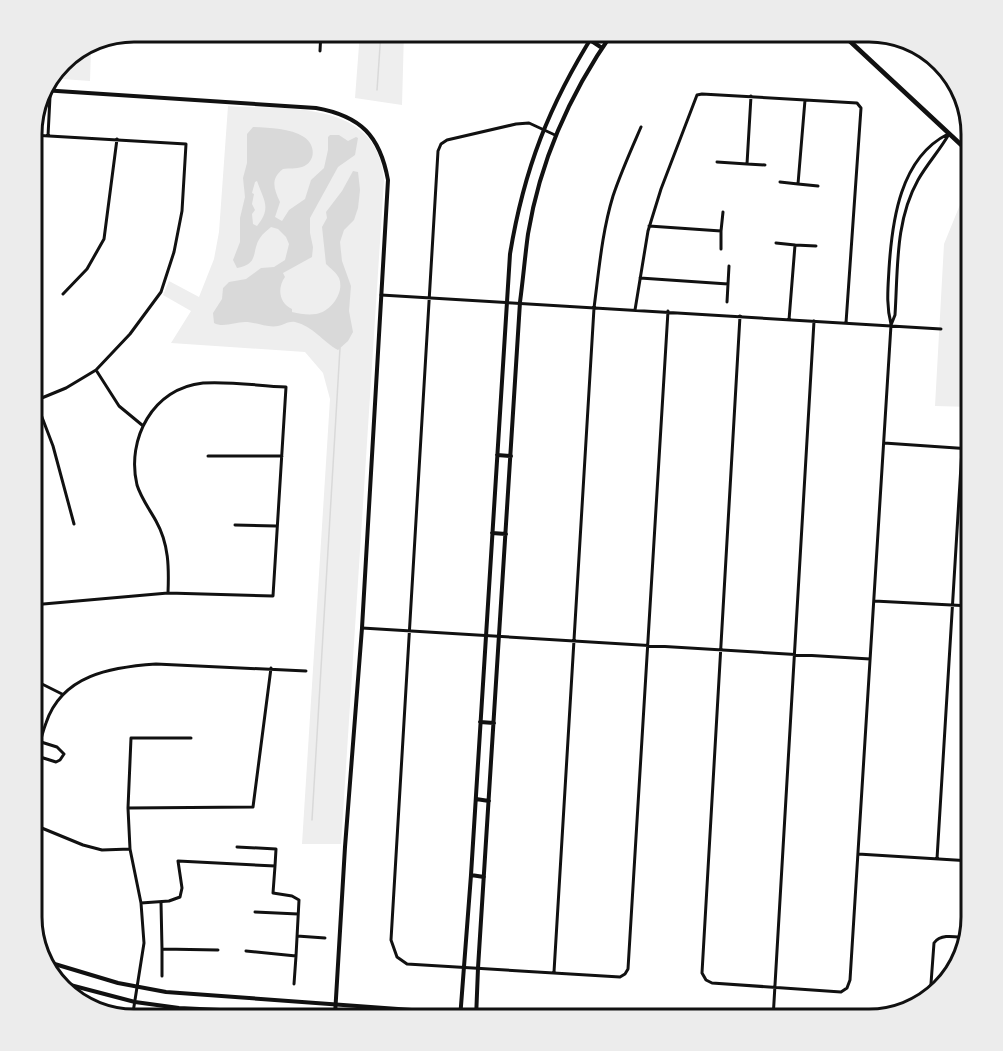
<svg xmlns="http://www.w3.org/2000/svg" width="1003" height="1051" viewBox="0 0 1003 1051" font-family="Jost,sans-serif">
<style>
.green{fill:#eee}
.water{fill:#d9d9d9;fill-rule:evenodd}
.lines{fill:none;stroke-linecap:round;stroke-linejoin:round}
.stream{stroke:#d9d9d9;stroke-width:1.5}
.minor{stroke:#111;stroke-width:3}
.tertiary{stroke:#111;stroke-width:4}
.secondary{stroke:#111;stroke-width:4}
.primary{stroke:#111;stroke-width:4.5}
.rim{fill:none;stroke:#111;stroke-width:3}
</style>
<rect width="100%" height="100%" fill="#fff"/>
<path class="green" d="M360,32H404L402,105L355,98Z
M88,49H91L90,81L62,79C62,54 66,57 88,49Z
M228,106C287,110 378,99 384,180L341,844H302L330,399L323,373L305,352L171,343L191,311L163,295L169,281L199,297L214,259L219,232Z
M966,190L969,193L971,190V407L935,406L944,244Z"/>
<path class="water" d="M253,127C269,128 290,128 304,137C316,145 316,162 302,167C296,169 289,168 283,169C270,179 274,189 280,202L275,217L282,221L289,210L305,199L311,180L324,168L328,150V137L330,135H339L348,141L356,137L358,138L355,155L338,167L310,218V233L313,247L312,257L283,273L285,277C277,288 279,303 292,309V312C300,314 308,315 316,314C330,312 345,293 339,278C336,272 331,269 326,264L322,227L327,218L326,212L342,191L353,171L358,172L360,190L358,208L354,220L344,230L340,242L342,261L351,286L349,311L353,332L348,341L338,350C323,342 313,326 295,322C288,321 284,325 278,326C267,328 256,322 245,322C235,322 223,328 214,323L213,313L222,299L223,288L229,282L246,279L261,268L274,267L285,260L289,244L286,237L278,229L271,227C268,230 263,233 260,238C251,251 260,264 237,268L233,260L240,242V218L245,197L243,178L247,163V134ZM257,181C265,203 271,208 257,226L253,224L252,214L255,210L252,204L254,194L252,193L255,182Z"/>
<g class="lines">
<path class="stream" d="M377,90L381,32
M312,820L340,348"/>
<path class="minor" d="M320,51L321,32
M555,135L529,123L516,124L447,140L441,144L438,151L391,940L397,957L407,964L620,977L625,974L628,969L668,311
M48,136L51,77
M717,162L747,164L751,96
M747,164L765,165
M780,182L798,184L805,100
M798,184L818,186
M32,214L35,211
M649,226L721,231V249
M721,231L723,212
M776,243L795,245
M640,278L728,284L727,302
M728,284L729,266
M63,294L87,269L104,239L117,139
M381,295L941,329
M635,310L648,231L661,189L697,95L702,94L857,103L861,108L846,323
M740,316L702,973L706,980L712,983L841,992L847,988L850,980L891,325L895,315C898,269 895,221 918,180C927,164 940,150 949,134
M789,320L795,245L816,246
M891,324C886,305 888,288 889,269C892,221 900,158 948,134
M96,370L119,406L142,425
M32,391L53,446L74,524
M32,402L66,388L96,370L130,334L161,292L174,252L182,211L186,144L32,135
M884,443L971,449
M208,456H282
M235,525L276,526
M874,601L971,606
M32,605L168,593L273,596L286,387C259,386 230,381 203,383C153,388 126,439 137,485C141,498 150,510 156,521C169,544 169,568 168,593
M362,628L870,659
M32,679L62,694
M37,756L56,762L60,760L64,754L57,747L41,742
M32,772C37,756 40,739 46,723C62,675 111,667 156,664L306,671
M128,808L253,807L271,668
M32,824L83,845L102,850L130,849
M237,847L276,849L275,866
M858,854L971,861
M937,859L962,449
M161,902L162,949L218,950
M141,903L169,901L180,897L182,888L178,861L275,866L273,893L292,896L299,900L296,956
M255,912L298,914
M297,936L325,938
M162,949V976
M246,951L296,956L294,984
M554,972L594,308C599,270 602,232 613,196C621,172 631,150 641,127
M930,997L934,943C941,933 956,937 967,938
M132,1019L144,943L141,903L130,849L128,808L131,738H191
M773,1019L814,321"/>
<path class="tertiary" d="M42,90L316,108C361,116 380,136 388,180L362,628L345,847L335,1015"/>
<path class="secondary" d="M590,40L602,48
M497,455L511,456
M492,533L506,534
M480,722L494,723
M476,799L489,801
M471,875L484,877
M48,962L118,983L166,992L453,1013L457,1019H460
M55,981L135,1002L179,1008L401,1019
M460,1019L471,875L510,254C524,169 549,105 595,32
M476,1019L478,968L520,302C523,280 525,256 528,234C540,161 571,92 613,32"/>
<path class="primary" d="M840,32L971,154"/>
</g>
<path d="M0 0H1003V1051H0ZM134 42H869A92 92 0 0 1 961 134V917A92 92 0 0 1 869 1009H134A92 92 0 0 1 42 917V134A92 92 0 0 1 134 42Z" fill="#ececec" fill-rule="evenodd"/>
<path class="rim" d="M134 42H869A92 92 0 0 1 961 134V917A92 92 0 0 1 869 1009H134A92 92 0 0 1 42 917V134A92 92 0 0 1 134 42Z"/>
</svg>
